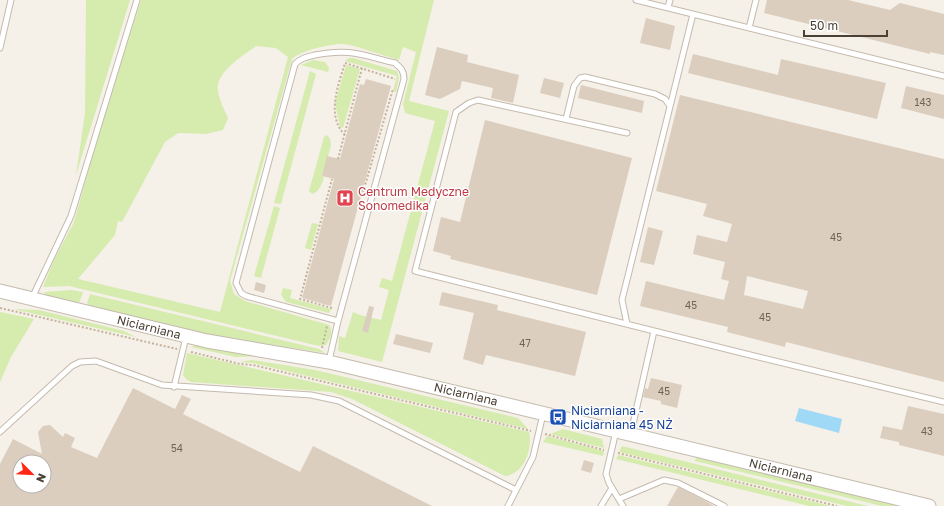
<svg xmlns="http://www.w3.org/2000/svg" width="944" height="506" viewBox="0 0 944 506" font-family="'Golos Text',sans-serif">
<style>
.green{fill:#d5ecae;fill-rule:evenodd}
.water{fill:#a0d9f6}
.building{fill:#dbcebf;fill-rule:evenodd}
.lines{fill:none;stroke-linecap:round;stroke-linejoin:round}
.service-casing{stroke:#c5baad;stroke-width:7}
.tertiary-casing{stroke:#c5baad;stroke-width:15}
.path{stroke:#c5b29a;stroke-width:2;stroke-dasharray:2 2;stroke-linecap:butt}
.service{stroke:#fff;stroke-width:5}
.tertiary{stroke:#fff;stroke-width:13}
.labels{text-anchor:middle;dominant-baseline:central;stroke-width:3;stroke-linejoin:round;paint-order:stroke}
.number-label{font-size:10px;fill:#6e6458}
.health-label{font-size:12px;fill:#be3a42;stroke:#fff;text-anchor:start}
.street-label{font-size:12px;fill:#494036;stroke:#fff}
.transit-label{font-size:12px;fill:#164399;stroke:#fff;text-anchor:start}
</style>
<rect width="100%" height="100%" fill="#f5f0e8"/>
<path class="green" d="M86,0H130L76,175L85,113Z
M141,0H434L409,101L449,111L382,362L338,351L339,336L345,338L353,312L360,315L381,320L389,290L379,287L382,278L392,281L435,121L405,113L403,104L416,52L403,47L399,60C384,56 356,45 342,44C330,44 299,51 292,59L230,281L234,294L245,301L329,325C334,331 330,339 326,345L319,346L69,286L43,287L54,260L74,222L100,128ZM256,46L276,48L288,57L220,312L78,279L115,235L118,221L122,222L165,142L178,133L206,134L223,130L228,118C224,109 216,94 218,84C223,67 243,56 256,46Z
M349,58H353L397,71L399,77L396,92L393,91L397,76L345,61Z
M313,60L325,62L329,68L328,72L301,65Z
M346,65L360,69L343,128L340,127L335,103Z
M310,71L316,74L281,204L274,203Z
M327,135L330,139L331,146L322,176L324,177C322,184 320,190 313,194L311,193L309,191L324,137Z
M274,206L280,208L261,278L254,276Z
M312,223L318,224L311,250L305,248Z
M283,288L292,290L290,298L331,309L329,313L286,302L281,295Z
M71,290L83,292L80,301L76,304L47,296L44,292Z
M90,294L319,349L325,353L208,335L90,307L87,303Z
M13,309L39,310L124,331L136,337Z
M0,312L34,319L11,357L0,382Z
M197,345L259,356L236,357L191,347Z
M187,353L529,432C533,449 524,474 505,476L352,399L331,392L191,382L186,379L183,375Z
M252,360L315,370L518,418L528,429L253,363L239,362Z
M563,429L602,439L604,448L550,434Z
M547,436L604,451L603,456L543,442Z
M622,446L868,506H847L619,452Z
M618,455L831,506H809L616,459Z
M696,457L899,506H882L695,461Z"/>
<path class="water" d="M799,408L842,419L839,433L795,421Z"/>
<path class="building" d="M767,0H848L890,10L900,3L944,14V55L930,52V54L764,13Z
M646,18L675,26L670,50L640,43Z
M437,47L468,55L467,62L519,75L513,103L491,98L493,88L462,81L460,89L440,99L425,95Z
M693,54L778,75L781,59L886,83L877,119L688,73Z
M544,78L564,83L560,98L540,93Z
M366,79L391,86L331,306L302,298L334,179L322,176L327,156L340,159L360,84L364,85Z
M581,85L644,101L642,113L578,98Z
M906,86L944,95V119L901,108Z
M680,95L944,159V382L786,342L785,347L727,332L728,327L640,306L646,281L724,300L729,281L721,279L725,262L693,254L697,235L727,242L732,224L703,216L707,204L656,191ZM747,276L808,291L803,309L744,295Z
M485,120L632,158L597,295L450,259L451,256L433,251L441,217L460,222Z
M648,227L663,231L654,265L640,262Z
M256,282L266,285L264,293L254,290Z
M442,292L498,305L497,310L586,332L575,376L486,355L483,365L463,359L474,313L439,305Z
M369,306L374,307L368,333L362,331Z
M396,334L433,343L430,353L393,344Z
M651,378L682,385L677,408L661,404V401L643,397L645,388L648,389Z
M133,388L175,409L182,395L191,399L183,414L300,472L313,446L432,506H0V464L13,439L42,454L38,432L43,426L50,425L63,437L65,433L75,438L71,447L97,458ZM20,462H44V486H20Z
M908,406L944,414V456L899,445V442L880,438L883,426L902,430Z
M584,460L594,463L591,473L581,470Z
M678,487L702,499L714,506H667Z"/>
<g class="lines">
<g class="service-casing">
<path id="service" d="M636,0L944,76
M668,7L670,0
M749,28L756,0
M0,48L11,0
M566,119L574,86L580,78L585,77L655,94L665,99L670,106
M627,133L478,100L469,103L456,112L415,271L738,352L944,402
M32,298L71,216L137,0
M627,324L622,300L693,14
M329,361L338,321L404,79C404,71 401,68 395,63C362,55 349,48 315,55C307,57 301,58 295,64L236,283L241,293L246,296L338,321
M174,387L186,337
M616,431L606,474L609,483L623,506
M0,432L72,366L80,362L96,361L162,385L311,395L339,401L516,490
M631,433L654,331
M619,499L664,480L678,483L724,506
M508,506L533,457L543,414
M601,506L612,488"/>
</g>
<g class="tertiary-casing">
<path id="tertiary" d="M0,291L207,341L329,362L929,506"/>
</g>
<path class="path" d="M345,135C326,116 338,86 345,63L395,79
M338,159L362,68
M362,196L393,89
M0,308L177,349
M332,308L300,299L332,179
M322,348L327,326
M191,352L240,364L253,365L531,431
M545,434L604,450
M618,453L837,506"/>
<use href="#service" class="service"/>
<use href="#tertiary" class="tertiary"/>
</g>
<defs>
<g id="hospital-square" transform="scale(0.9)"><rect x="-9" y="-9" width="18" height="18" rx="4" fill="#e0444e" stroke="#fff"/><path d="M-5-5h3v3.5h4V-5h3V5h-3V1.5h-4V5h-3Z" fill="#fff"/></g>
<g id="bus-square" transform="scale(0.9)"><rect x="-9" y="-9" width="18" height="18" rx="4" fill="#1a4fb4" stroke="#fff"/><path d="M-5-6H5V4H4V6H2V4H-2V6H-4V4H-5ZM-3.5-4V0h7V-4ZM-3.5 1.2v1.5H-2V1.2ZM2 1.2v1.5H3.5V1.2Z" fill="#fff"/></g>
</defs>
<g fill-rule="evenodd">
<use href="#hospital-square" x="345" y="198"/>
<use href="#bus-square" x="558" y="417"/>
</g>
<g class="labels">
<g class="number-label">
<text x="923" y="102">143</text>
<text x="836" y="237">45</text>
<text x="691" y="305">45</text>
<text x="765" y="317">45</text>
<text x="525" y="343">47</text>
<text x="664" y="391">45</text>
<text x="927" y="431">43</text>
<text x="177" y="448">54</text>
</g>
<g class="health-label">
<text x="358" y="191">Centrum Medyczne<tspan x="358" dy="14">Sonomedika</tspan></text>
</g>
<g class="street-label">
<text transform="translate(149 327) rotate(14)">Niciarniana</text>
<text transform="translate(466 394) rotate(13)">Niciarniana</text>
<text transform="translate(781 470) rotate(14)">Niciarniana</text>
</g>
<g class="transit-label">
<text x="571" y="410">Niciarniana -<tspan x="571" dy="14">Niciarniana 45 NŻ</tspan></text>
</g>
</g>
<g transform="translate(32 474) rotate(114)"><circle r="19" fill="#ffffff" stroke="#b6b3af"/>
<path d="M0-3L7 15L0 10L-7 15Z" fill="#ff2715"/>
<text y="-6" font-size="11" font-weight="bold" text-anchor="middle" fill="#494036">N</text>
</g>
<path d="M804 30v6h83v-6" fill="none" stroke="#494036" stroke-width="2"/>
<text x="810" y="30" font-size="12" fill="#494036" stroke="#ffffff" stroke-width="3" paint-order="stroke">50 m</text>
</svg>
